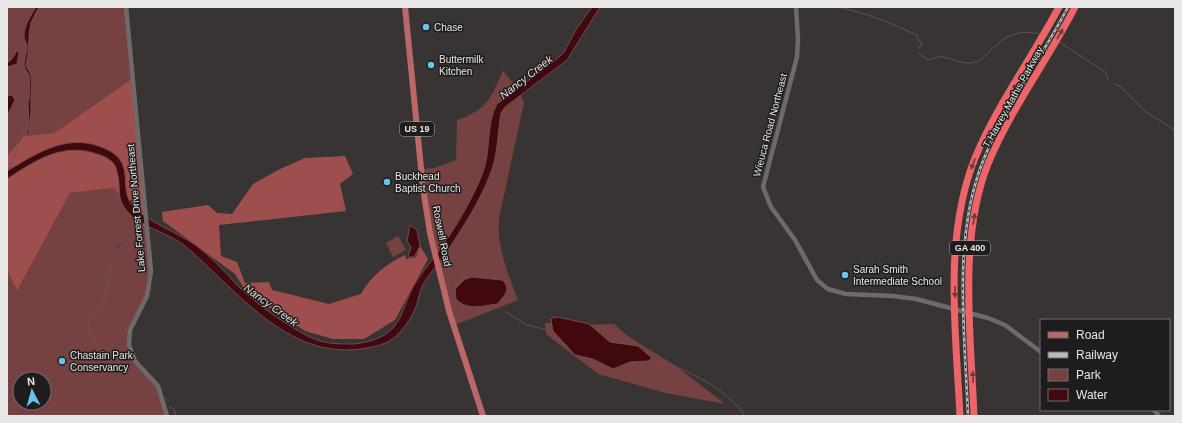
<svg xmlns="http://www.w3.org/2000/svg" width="1182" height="423" viewBox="0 0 1182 423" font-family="Helvetica,sans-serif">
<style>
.green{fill:#764241;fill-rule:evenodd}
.forest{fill:#9f4e4e}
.water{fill:#41080d;stroke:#734b4e}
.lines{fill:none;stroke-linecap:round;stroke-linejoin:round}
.stream{stroke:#734b4e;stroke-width:1}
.tertiary{stroke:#6f6a69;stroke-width:4.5}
.primary{stroke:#bb6768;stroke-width:6}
.motorway{stroke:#ed6568;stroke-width:7}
.rail-casing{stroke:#bdbaba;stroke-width:2.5}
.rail{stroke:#1e1c1c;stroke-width:1;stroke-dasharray:3;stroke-linecap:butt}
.oneway{fill:#71393a}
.poi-dot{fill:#68c4f0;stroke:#1e1c1c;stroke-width:1.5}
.labels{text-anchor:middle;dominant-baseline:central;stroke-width:3;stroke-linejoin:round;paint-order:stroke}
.shield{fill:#1e1c1c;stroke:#aca9a9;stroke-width:1}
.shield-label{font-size:9px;font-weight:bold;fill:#e9e6e6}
.poi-label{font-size:10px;fill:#e9e6e6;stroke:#1e1c1c;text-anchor:start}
.street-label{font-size:10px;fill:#e9e6e6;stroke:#1e1c1c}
.water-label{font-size:11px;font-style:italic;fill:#efd6d5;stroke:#1e1c1c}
</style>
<rect width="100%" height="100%" fill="#393434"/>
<path class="green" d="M7,7H126L133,78L54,133L24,136L7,156Z
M503,71L515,85L524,103L500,213C495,244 507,271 518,300L455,325L435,249L423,169L435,168L456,160L457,120C488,109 490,99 503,71Z
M114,188L147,232L151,289L137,313L128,338L130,355L156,384L167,416H7V270L17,291L70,193ZM20,379H44V403H20Z
M398,236L406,250L393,257L386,243Z
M545,323L581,325L614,324L629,337L676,366L725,404L666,393L598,374L546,334Z"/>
<path class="forest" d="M133,78L147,232L114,188L70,193L17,291L7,270V156L24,136L54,133Z
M345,156L353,174L340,184L346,211L219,225L221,256L237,262L245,283L269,282L272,290L329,304L361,294C370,277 386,264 405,255L406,259L416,257L420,246L428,259L395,320L364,339H333L305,331L247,293L235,274L163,221L162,212L208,205L217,213L232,214L253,184L280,169L305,158Z"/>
<path class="water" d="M36,7H39C27,28 30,31 28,54C28,57 26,62 26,66C27,70 31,71 31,76C32,95 32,115 28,134L26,135L29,122L28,104L30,95L29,74C19,64 28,57 27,45C26,42 24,39 24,36C24,25 31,16 36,7Z
M592,7H600L567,60L505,107L501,113C498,130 498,149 493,166C484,196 458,236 440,261C435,269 428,275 424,283C419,291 419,300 415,309C411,318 404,329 396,336C387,345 373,347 360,349C286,359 235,288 185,246C171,235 152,230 137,220L125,243L115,249L108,289L114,248L124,242L136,220C111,198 124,192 116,168C114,161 106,157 100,155C64,141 36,160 7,179V171C39,152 71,130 110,151C135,165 118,190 133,206C150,224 178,232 198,247C212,258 223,270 235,283C252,301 297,334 320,341C330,344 342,344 353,344C367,343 384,338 393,328C405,314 406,297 416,282C422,273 429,264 436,255C453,232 473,199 483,172C491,151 486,124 497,104L557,59L564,52L577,28Z
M18,50L19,52L17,64L7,67V63L11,60Z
M12,95L15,100L7,116V96Z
M410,225L417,230L420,246L414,257H408L411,247L407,241Z
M472,277L502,280C512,288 504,297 497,304C482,306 467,311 456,299L455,289L465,279Z
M558,317L589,324L610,342L638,346L652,358L648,361L630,362L613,369L593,359L575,355L553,331L551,320L552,318Z"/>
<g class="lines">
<path class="stream" d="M838,7C866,13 892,23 918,36V40L922,43L919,49
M30,24L40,7
M1046,36L1053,39
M25,42L26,51
M1059,42L1102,70L1106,73L1108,80
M919,54L928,60C932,59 939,56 943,57C955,59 964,67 979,61C983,59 987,54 990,51C1005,36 1018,29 1040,34
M27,58L29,70
M1114,84L1120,86L1146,112L1175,130
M31,110V97
M9,170L29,119
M120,246L127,241L135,219
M448,250L455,259
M115,256V249L117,248
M455,290L456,285L464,278V275L469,278
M460,303L463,306H467
M506,312L527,325L552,331
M101,352L90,331L89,322L105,299L111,262
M105,356C111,362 120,364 128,372
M651,359C682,366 728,389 745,416
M130,374L151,394L158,395
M165,398L167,400
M170,407L174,409L176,416"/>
<path class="tertiary" d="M126,7L151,271L147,296L130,330L129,345L135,361L158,386L167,416
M796,7L798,39L797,57L763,187L771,207L795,240L817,280L828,289L846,294L893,296L916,299L988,318L1005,325L1041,352
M1154,410L1159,416"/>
<path class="primary" d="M405,7L423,188L430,233L449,311L483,416"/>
<path class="motorway" d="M960,416C956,332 943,238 975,158C997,105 1032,58 1059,7
M974,416C971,336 958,239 988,164C1011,108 1048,60 1075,7"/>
<g class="rail-casing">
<path id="rail" d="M968,416C965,334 952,238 983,161C1005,106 1041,59 1068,7"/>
</g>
<use href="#rail" class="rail"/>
</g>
<defs><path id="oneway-solid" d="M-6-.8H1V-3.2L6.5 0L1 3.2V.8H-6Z"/></defs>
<g class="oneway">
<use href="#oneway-solid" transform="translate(1060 34) rotate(-60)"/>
<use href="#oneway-solid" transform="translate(973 164) rotate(111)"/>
<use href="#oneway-solid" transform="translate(974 219) rotate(-81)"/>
<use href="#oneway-solid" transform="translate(955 292) rotate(89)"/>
<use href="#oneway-solid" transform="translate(973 377) rotate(-92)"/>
</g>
<g class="poi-dot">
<circle cx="426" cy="27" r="4"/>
<circle cx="431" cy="65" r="4"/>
<circle cx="387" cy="182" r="4"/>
<circle cx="845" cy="275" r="4"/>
<circle cx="62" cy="361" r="4"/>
</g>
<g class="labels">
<g class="shield">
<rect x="400" y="122" width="34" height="14" rx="3"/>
<rect x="950" y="241" width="40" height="14" rx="3"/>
</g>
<g class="shield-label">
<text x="417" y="129">US 19</text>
<text x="970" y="248">GA 400</text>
</g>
<g class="poi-label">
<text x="434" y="27">Chase</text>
<text x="439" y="59">Buttermilk<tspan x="439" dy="12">Kitchen</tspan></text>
<text x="395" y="176">Buckhead<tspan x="395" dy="12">Baptist Church</tspan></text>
<text x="853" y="269">Sarah Smith<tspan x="853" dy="12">Intermediate School</tspan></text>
<text x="70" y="355">Chastain Park<tspan x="70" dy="12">Conservancy</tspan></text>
</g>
<g class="street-label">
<text transform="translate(1013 97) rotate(-61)">T Harvey Mathis Parkway</text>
<text transform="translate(770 125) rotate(-75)">Wieuca Road Northeast</text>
<text transform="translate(136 208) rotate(-95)">Lake Forrest Drive Northeast</text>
<text transform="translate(442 236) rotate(79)">Roswell Road</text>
</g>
<g class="water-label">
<text transform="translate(526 77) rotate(-38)">Nancy Creek</text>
<text transform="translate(271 305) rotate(36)">Nancy Creek</text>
</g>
</g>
<rect width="1182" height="423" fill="none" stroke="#e9e6e6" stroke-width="16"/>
<rect x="1040" y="319" width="130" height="92" fill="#1e1c1c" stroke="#6f6d6d"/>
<rect x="1048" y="332" width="20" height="6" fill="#bb6768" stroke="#6f6d6d"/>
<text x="1076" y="339" font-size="12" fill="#e9e6e6">Road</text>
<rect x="1048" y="352" width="20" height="6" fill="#bdbaba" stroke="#6f6d6d"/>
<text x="1076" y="359" font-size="12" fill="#e9e6e6">Railway</text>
<rect x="1048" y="369" width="20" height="12" fill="#764241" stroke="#6f6d6d"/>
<text x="1076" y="379" font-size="12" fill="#e9e6e6">Park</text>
<rect x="1048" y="389" width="20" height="12" fill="#41080d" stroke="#6f6d6d"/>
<text x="1076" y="399" font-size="12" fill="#e9e6e6">Water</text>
<g transform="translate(32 391) rotate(354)"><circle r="19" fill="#1e1c1c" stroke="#6f6d6d"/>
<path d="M0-3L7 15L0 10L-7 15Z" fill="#68c4f0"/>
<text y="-6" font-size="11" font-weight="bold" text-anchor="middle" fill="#e9e6e6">N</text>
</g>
</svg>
